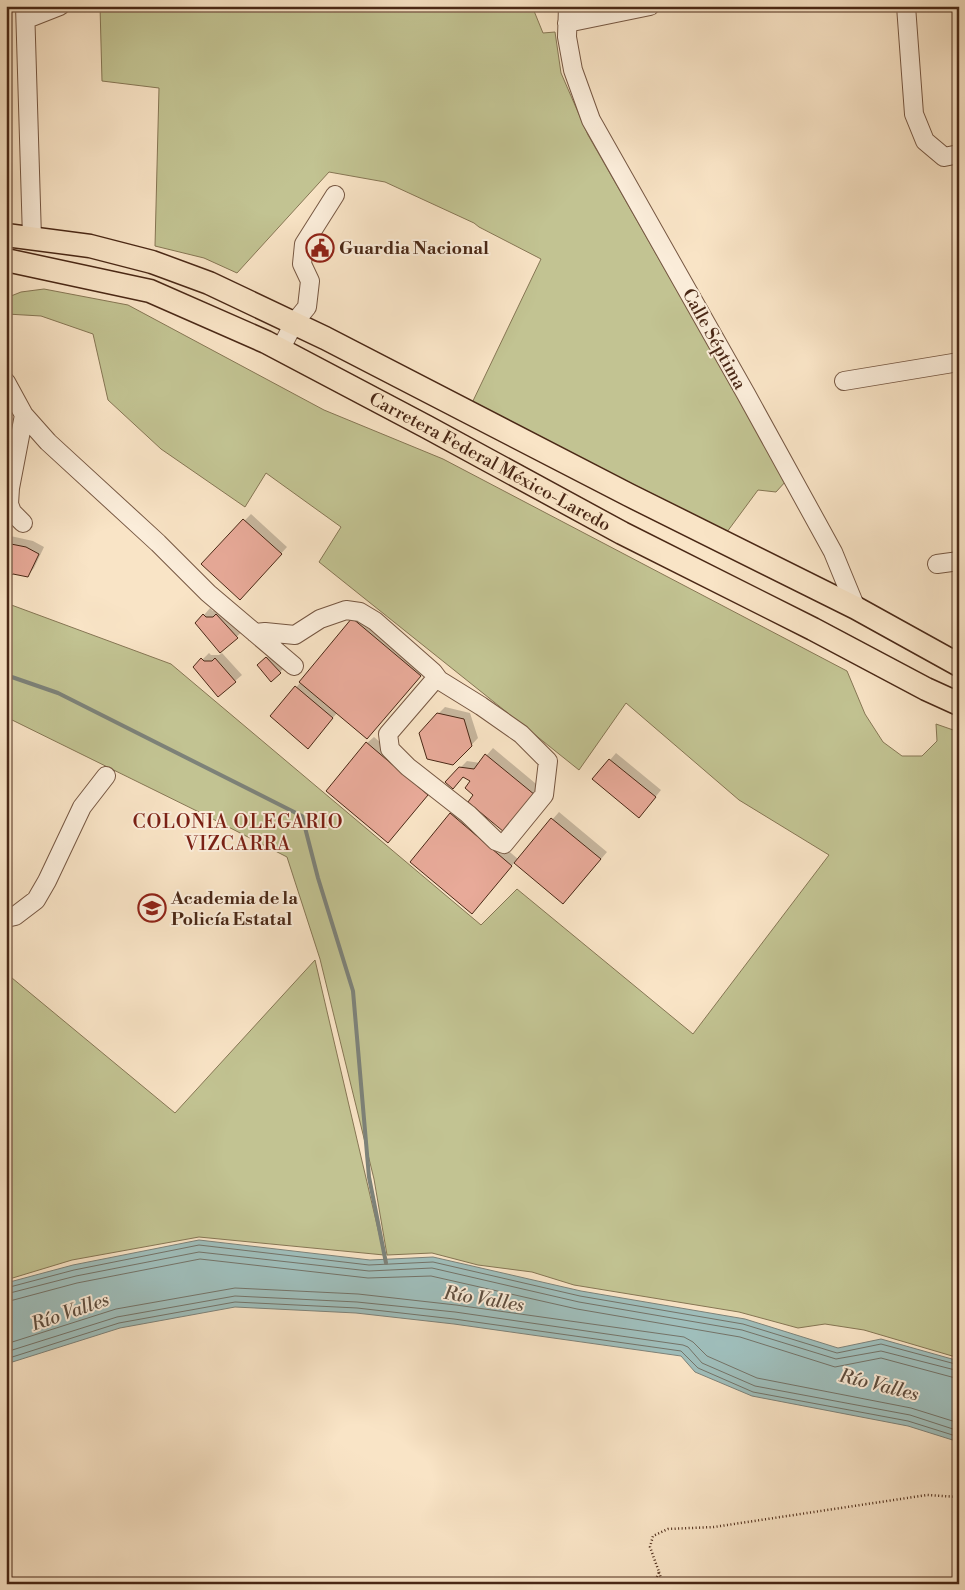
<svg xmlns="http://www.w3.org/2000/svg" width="965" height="1590" viewBox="0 0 965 1590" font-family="'Libre Bodoni',serif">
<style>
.green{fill:#c2c392;stroke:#867654}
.water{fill:#9fbebb;stroke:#7d8279}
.shadow{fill:#0003}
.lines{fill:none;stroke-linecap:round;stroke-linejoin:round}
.shore{stroke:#747368;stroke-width:1}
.stream{stroke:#7d8279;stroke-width:4}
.building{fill:#e8aa99;stroke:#4a2816}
.minor-casing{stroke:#765742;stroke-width:20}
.major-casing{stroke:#4a2816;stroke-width:25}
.path{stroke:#4a2816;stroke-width:2.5;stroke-dasharray:1 2.5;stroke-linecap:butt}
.minor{stroke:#fbedda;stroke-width:18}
.major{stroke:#f9e4c6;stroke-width:22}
.labels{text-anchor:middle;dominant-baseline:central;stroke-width:4;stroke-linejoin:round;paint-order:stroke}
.poi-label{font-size:18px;font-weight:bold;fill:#4a2816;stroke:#fbedda;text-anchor:start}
.street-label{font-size:18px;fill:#4a2816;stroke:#fbedda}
.neighbourhood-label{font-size:19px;letter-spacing:1px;fill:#7a1f14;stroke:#fbedda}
.water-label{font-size:19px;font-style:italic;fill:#5f4e3f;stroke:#fbedda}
</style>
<rect width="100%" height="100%" fill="#f9e4c6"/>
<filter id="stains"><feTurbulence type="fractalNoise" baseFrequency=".004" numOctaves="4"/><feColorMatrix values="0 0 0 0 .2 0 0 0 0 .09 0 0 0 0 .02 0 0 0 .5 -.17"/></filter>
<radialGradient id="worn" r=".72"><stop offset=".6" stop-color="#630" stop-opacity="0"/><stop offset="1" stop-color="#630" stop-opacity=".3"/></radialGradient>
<path class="green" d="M100,6H532L543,33L555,32L561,73L588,135L786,481L776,492L758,490L724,536L472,403L541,259L479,227L474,223L385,182L329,172L237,273L204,258L155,246L159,88L102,81Z
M44,289L128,305L324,410L443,459L847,671L865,714L883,742L902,756H922L937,741L936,724L959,732V1358L864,1330L825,1324L798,1328L739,1312L574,1285L532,1272L478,1265L432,1253L387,1255L374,1179L320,959L287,857L205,815L6,717V603L171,664L481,925L517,889L693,1034L829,855L739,800L626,703L579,770L319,562L341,527L266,473L245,507L161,449L108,400L93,334L41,316L7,314L6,298L21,292Z
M315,960L384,1255L199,1237L72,1260L6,1280V973L175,1113Z"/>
<path class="water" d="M199,1240L370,1260L433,1257L581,1291L745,1319L838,1348L881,1339L959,1361V1442L908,1426L752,1396L695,1372L681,1356L454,1324L356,1313L235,1307L120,1328L6,1364V1283L73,1265Z"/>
<path class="shadow" d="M251,514L287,547L246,592L203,564Z
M6,535L33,541L44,547L34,568L28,575L13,573L6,578Z
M210,608L213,611H221L243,631L220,651L204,615Z
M359,613L427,669L373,731L337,713L314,740L272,716Z
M273,651L286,666L272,680L265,659Z
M209,653L211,655H219L222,653L242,675L235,681L195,667Z
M445,707L470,713L478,738L460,757L438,714Z
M374,737L434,788L394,835L367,743Z
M493,748L541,788L510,823L474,794L471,781L464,776L453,788L460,768L467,761L480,763Z
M616,753L661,790L645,810L594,779Z
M458,808L518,859L559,812L607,852L570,896L515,862L478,906L451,814Z"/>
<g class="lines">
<path class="shore" d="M6,1288L74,1270L199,1245L369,1265L433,1262L580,1296L743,1324L837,1353L881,1344L959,1365
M6,1294L76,1276L199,1252L369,1271L432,1268L579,1302L742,1330L836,1359L881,1351L959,1371
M6,1302L77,1283L200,1259L368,1278L431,1276L577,1309L740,1337L835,1367L881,1358L959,1379
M6,1344L116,1309L235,1288L358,1294L456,1305L684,1337L693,1342L707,1356L757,1378L911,1408L959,1423
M6,1352L117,1317L235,1296L357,1302L455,1312L683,1345L688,1347L702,1363L755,1386L910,1415L959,1431
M6,1359L119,1323L235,1302L357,1308L454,1319L681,1351L698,1368L753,1392L908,1421L959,1437"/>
<path class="stream" d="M6,675L58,693L302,816L318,878L353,991L369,1177L386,1263"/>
</g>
<path class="building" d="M243,519L282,554L240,600L201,564Z
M6,543L26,547L39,554L28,577L13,574L6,579Z
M203,614L206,617H213L216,614L238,638L220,653L195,623Z
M352,618L421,676L367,739L299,682Z
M266,657L281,673L271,682L257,665Z
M201,658L204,661H212L215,658L236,682L218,697L193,667Z
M295,686L333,718L308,749L270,716Z
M437,713L464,719L472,746L453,765L427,759L419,733Z
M366,742L428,795L388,843L326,791Z
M485,754L535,795L504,832L468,802L473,795L465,788L470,781L463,777L453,789L445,782L459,767L474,769Z
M609,759L656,797L639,818L592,779Z
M450,813L512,866L472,914L410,862Z
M551,818L601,859L563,904L514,863Z"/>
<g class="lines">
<g class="minor-casing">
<path id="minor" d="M25,6L32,238
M568,6L567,37L573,70L591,120L746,394L833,552L856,608
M906,6L914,114L925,141L944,157L959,154
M27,19L60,6
M567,23L650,6
M280,350L294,323L307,307L310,281L302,264L304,244L335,195
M844,381L959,362
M6,382L24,415L48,442L158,543L208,593L294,666
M23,523L12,512L9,504L10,488L24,415
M937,564L959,561
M255,633L265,632L295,635L320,619L346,610L360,612L375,621L433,672L439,680L481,706L521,734L548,761L544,795L504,844L496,841L468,814L408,767L390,749L388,734L437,677
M6,918L15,916L36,900L47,881L82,807L106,776"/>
</g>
<g class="major-casing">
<g id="major">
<path d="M6,235L90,246L152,262L209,283L325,338L629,495L856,608L959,665"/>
<path id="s1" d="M6,260L150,291L266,342L427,427L622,533L813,629L926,689L959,704"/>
</g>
</g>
<path class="path" d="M659,1572L663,1584
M646,1584L655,1581L659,1572L650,1547L653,1536L668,1529L714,1527L927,1495L959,1497"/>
<use href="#minor" class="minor"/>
<use href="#major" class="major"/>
</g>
<defs>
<g id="civic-ring" transform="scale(1.4375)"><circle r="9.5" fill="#fbedda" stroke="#8f2418" stroke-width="1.5"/><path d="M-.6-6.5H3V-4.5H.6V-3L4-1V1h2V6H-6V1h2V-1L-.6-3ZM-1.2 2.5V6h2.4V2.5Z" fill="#8f2418"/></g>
<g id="university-ring" transform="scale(1.4375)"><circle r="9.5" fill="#fbedda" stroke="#8f2418" stroke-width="1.5"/><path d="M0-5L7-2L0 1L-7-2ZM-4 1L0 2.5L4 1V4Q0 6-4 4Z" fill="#8f2418"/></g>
</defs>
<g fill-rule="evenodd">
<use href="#civic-ring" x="320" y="248"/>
<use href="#university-ring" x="152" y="908"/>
</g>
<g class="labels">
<g class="poi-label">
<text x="339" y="248">Guardia Nacional</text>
<text x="171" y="898">Academia de la<tspan x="171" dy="21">Policía Estatal</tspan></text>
</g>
<g class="street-label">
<text transform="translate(714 339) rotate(61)">Calle Séptima</text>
<text stroke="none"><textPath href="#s1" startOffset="528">Carretera Federal México-Laredo</textPath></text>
</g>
<g class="neighbourhood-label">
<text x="238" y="822">COLONIA OLEGARIO<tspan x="238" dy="22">VIZCARRA</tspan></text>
</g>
<g class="water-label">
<text transform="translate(484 1299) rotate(9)">Río Valles</text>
<text transform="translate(70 1312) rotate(-19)">Río Valles</text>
<text transform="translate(879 1385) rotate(14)">Río Valles</text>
</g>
</g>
<rect width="965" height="1590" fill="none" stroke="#f9e4c6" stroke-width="25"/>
<rect x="8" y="8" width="950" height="1575" fill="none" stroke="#4a2816" stroke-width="2.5"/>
<rect x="12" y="12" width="940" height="1565" fill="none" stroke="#4a2816"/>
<rect width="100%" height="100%" filter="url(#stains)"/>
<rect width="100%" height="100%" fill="url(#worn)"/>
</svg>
